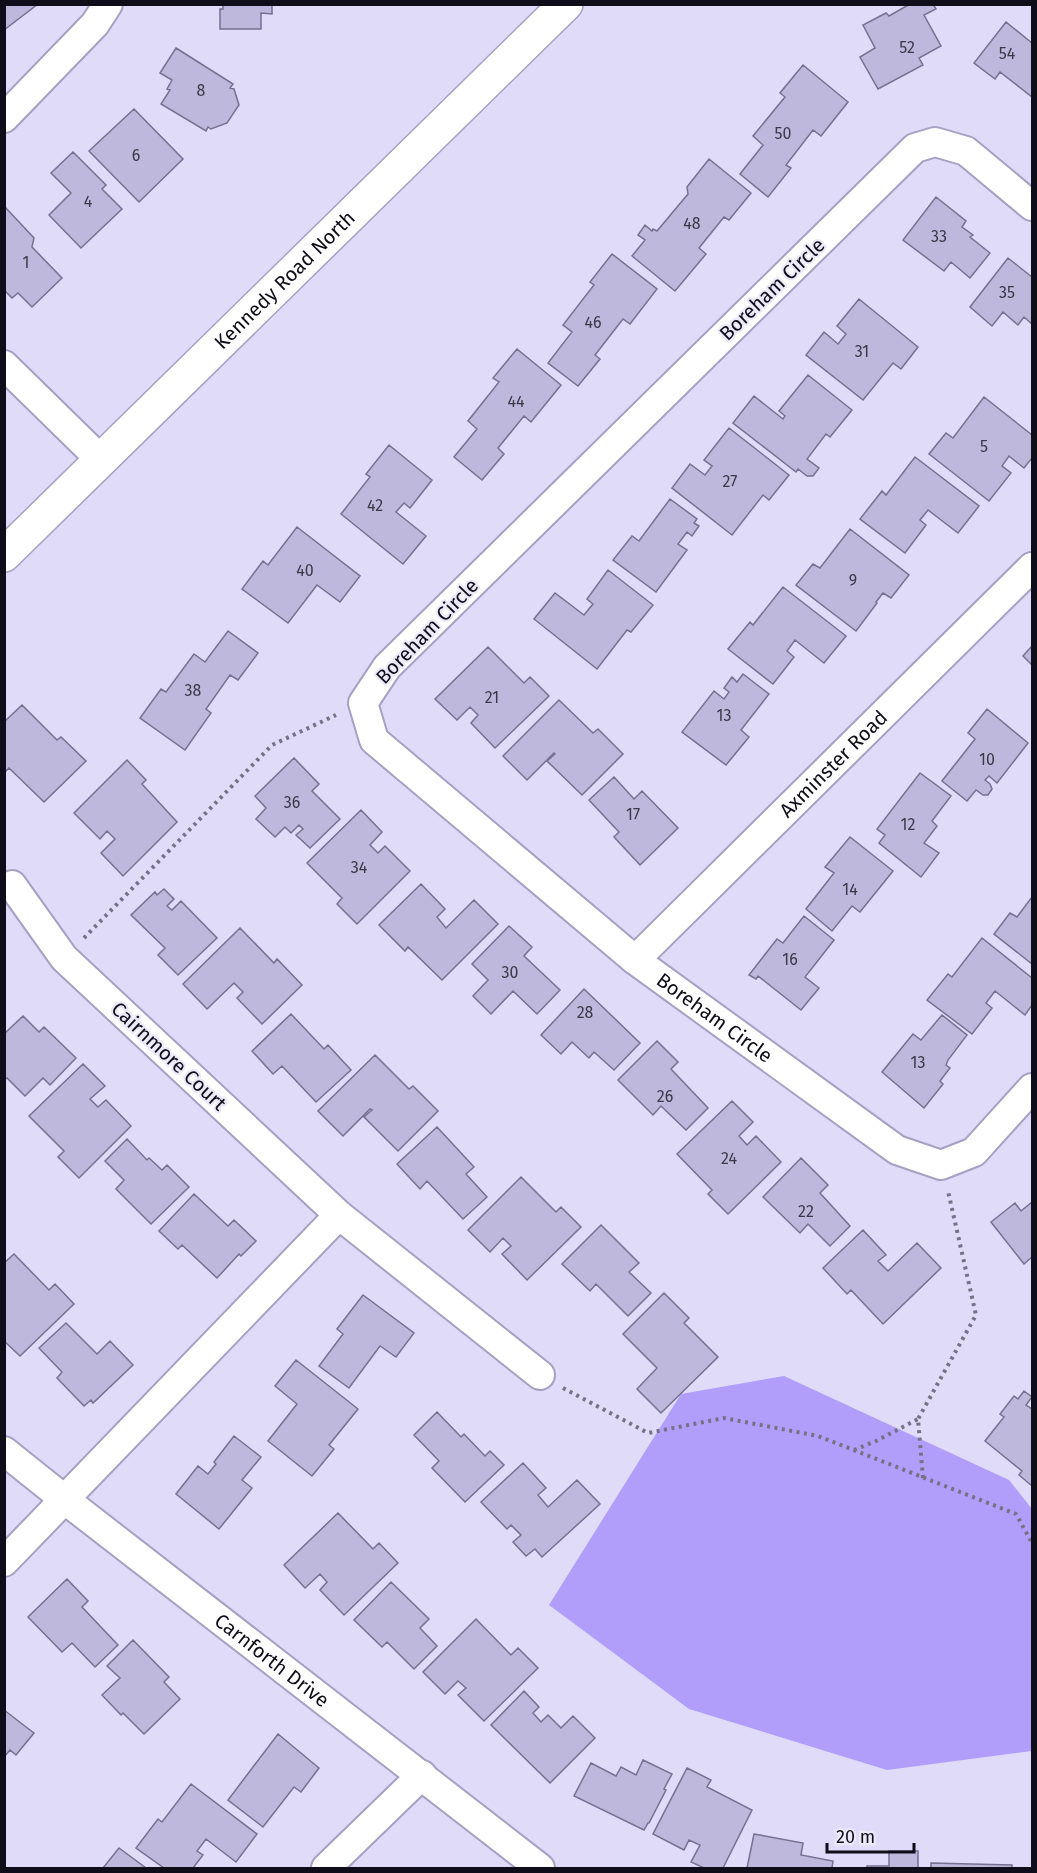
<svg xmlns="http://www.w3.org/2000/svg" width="1037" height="1873" viewBox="0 0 1037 1873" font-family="'Fira Sans',sans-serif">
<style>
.green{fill:#b19efb}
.building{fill:#beb8dc;stroke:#767091;stroke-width:1.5}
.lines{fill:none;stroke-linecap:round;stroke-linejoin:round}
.minor-casing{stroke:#a6a0c3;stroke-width:32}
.secondary-casing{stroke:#a6a0c3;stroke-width:36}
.path{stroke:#757286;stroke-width:4;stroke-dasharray:3 4.5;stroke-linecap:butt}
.minor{stroke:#fff;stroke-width:28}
.secondary{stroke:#fff;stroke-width:33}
.labels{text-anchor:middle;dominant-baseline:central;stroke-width:4.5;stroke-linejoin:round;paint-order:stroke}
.number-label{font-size:16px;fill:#3b384a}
.street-label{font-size:20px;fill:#0f0d19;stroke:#eceaf9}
</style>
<rect width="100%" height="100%" fill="#dfdbf9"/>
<path class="green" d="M784,1376L1009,1480L1032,1509V1751L887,1770L689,1709L549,1605L681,1394Z"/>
<path class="building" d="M4,4H38L4,30Z
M223,4H272V14L261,13V29H220V9H223Z
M910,4H933L936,9L924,15L941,46L919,58L923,65L878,89L860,57L875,48L863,25L886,13L889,16Z
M1006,22L1032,43V97L1000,72L995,79L974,63Z
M176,48L233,84L230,88L234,89L239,105L227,123L211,129L208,127L206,131L161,104L170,90L167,89L172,80L160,73Z
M803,65L848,102L821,136L813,130L786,165L791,168L768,197L740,174L763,145L753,136L785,97L780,93Z
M134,109L183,159L139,202L89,151Z
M73,152L106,185L102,189L122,209L81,248L49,215L71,193L51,173Z
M709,159L751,193L729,220L724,217L699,248L706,254L675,291L632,256L645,240L638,235L645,225L652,231L653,229L657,231L688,194L687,187Z
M936,197L966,221L962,227L973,235L970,237L990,253L970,278L951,262L944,271L903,240Z
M5,207L34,238L32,247L62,278L32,307L18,293L12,298L4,290Z
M612,254L657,289L630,324L623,319L595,355L600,359L578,386L548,363L572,332L563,325L594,285L590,282Z
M1008,258L1032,277V324L1024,317L1018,325L1003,312L992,326L970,307Z
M859,299L918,347L901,369L893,363L863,400L806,355L824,332L838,344L846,334L837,326Z
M517,349L561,385L531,422L524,416L498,448L504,454L482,480L454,457L477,429L468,421L499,382L493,378Z
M808,375L852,410L830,437L826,434L807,459L819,468L813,476H807L798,469L796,472L733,423L754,396L783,419L785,416L779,411Z
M984,397L1032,435V458L1024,468L1009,456L1002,466L1011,473L989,501L929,454L946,433L953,438Z
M729,428L789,475L769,500L763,495L732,535L672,488L690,464L705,475L712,466L704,460Z
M389,445L432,480L410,508L404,503L396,512L426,536L403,564L341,514L370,477L366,474Z
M915,457L979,506L958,533L928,510L920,520L926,525L905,553L860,519L882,491L886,495Z
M670,499L697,519L694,523L699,526L692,536L687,532L678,544L687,550L656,592L613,560L632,536L639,541Z
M297,527L360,576L340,602L317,585L288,623L242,589L263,561L268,565Z
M850,529L909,575L891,598L883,593L876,602L877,603L856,631L796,585L813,564L820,568Z
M608,570L653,605L631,632L627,630L597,669L534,619L555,593L584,615L593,604L587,599Z
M783,587L846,636L824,663L795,640L787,651L794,657L773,684L728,649L750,622L753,625Z
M228,631L258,653L238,680L230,675L206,709L211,713L185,750L140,718L161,689L166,692L194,654L205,662Z
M1032,646V665L1023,656Z
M488,647L524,683L530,677L549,696L495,748L471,723L478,715L470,707L457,720L435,699Z
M743,674L769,694L741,730L749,737L726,765L682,732L714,691L724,699L729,692L724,688L732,677L737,682Z
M559,700L593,733L598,729L623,754L582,795L547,761L555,754L554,753L527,780L503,756Z
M22,705L57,740L61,737L86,761L44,802L9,768L4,773V722Z
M987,709L1028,743L997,783L989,776L985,780L990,784L992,789L988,795H983L976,790L967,801L942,781L975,739L968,733Z
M294,758L319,784L312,791L340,819L310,848L296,835L303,829L299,825L291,833L285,827L275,837L256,819L266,808L255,796Z
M127,760L146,780L142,784L177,822L123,876L101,853L115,839L107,831L100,839L74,813Z
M920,773L951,796L932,821L937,826L924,843L939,853L921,877L879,843L885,835L877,829Z
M614,777L634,799L642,791L678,828L640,865L614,837L619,832L589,800Z
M361,810L382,832L370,845L378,853L385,846L410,871L357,924L337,904L342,898L307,863Z
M850,837L893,871L860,912L852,906L832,931L806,909L834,873L825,867Z
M421,884L445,909L437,917L446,928L474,900L498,924L442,980L408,947L405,951L379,925Z
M164,889L174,899L167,906L172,910L181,901L217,938L178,975L158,955L165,948L131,915L155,892L157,895Z
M1032,897V964L994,934L1010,913L1017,917Z
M804,916L834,940L805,977L819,988L801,1010L758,976L756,979L749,975L777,939L783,943Z
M509,926L532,947L524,956L560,990L537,1014L513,991L491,1014L473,996L488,980L472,964Z
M240,928L274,963L277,959L302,985L262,1024L237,998L243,992L234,983L207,1009L183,984Z
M982,938L1032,978V1005L1025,1015L995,991L986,1003L992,1008L972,1034L927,1000L948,974L952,977Z
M584,989L640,1043L614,1070L594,1052L589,1058L572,1042L561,1054L541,1035Z
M291,1014L324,1049L328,1045L351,1070L316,1102L282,1066L273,1074L252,1051Z
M942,1015L967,1035L948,1060L946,1065L950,1068L940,1081L943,1084L924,1108L882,1072L913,1034L921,1040Z
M23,1016L39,1032L44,1027L76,1058L50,1085L43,1078L25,1096L7,1078L4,1080V1034Z
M657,1041L678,1062L671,1069L708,1108L686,1130L661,1106L653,1115L618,1080Z
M375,1055L409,1089L413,1086L438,1111L398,1151L364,1117L372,1110L370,1109L343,1136L318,1111Z
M83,1064L105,1086L90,1099L98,1107L106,1100L131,1126L79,1178L58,1157L64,1151L29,1116Z
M732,1101L753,1122L739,1136L747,1145L756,1136L781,1162L728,1214L708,1194L712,1190L677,1154Z
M437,1127L474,1167L466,1174L487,1197L463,1219L427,1181L420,1189L397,1164Z
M127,1139L147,1160L149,1158L162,1170L167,1165L189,1187L151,1224L116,1189L124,1180L105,1161Z
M801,1158L828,1185L820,1193L850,1226L830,1246L808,1224L800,1233L763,1197Z
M521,1177L556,1212L561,1207L581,1227L527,1280L502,1254L511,1246L503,1238L490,1252L468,1230Z
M194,1194L228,1226L234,1220L256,1241L241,1256L239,1254L217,1278L182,1245L178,1249L159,1231Z
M1032,1202V1257L1024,1264L991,1222L1015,1203L1021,1211Z
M601,1225L639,1263L629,1272L651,1293L628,1316L596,1284L590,1291L562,1264Z
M863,1230L886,1255L878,1261L888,1271L917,1243L941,1268L883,1324L851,1290L847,1294L823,1268Z
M14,1254L49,1290L55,1284L74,1304L20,1356L4,1341V1263Z
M664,1293L689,1318L684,1323L718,1357L661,1413L637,1389L657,1368L623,1334Z
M363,1295L414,1333L396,1357L380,1346L349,1388L319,1366L343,1334L337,1329Z
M66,1323L97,1354L110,1341L133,1365L93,1403L91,1400L84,1406L57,1378L62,1372L39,1348Z
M296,1360L358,1409L329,1445L334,1449L312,1476L268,1441L297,1404L275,1386Z
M1024,1391L1032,1397L1026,1405L1032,1409V1486L1019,1475L1022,1471L985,1441L1004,1417L1000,1414L1014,1396L1018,1399Z
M437,1412L461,1437L464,1434L485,1456L490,1451L504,1465L465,1502L432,1468L439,1461L414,1435Z
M234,1436L261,1457L242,1480L252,1488L219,1529L176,1494L198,1466L208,1474L216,1464L214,1462Z
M523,1463L546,1488L538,1495L548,1507L577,1480L600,1504L542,1557L535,1549L526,1556L513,1542L521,1535L511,1525L507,1529L481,1502Z
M338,1513L373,1549L379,1543L398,1563L344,1615L320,1590L327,1582L320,1574L305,1588L284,1565Z
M67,1579L88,1601L82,1607L118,1645L95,1667L72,1643L62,1652L28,1617Z
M391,1582L429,1619L420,1628L437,1646L414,1669L387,1642L382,1647L354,1620Z
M476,1619L511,1655L518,1648L538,1668L484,1721L458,1695L466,1688L458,1681L445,1694L423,1672Z
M133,1640L169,1677L164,1682L180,1699L144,1734L123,1713L121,1715L102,1695L120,1678L107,1666Z
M524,1691L539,1707L533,1713L541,1722L548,1715L561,1728L573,1716L595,1738L550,1783L491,1725Z
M4,1710L34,1733L16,1755L10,1750L4,1757Z
M278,1734L319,1768L301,1792L294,1787L263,1827L228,1800Z
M643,1760L672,1774L664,1789L666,1790L649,1823H648L644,1830L574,1796L591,1763L616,1776L621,1767L636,1775Z
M687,1768L711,1780L707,1787L752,1810L723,1868H704L691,1862L700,1845L689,1840L684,1850L653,1834Z
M191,1784L257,1834L236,1862L206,1839L197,1851L203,1855L193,1868H164L136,1848L158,1819L162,1822Z
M754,1834L803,1843L801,1855L833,1861L832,1868H747Z
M119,1848L146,1868H103Z
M889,1851H918V1868H867V1866H889Z
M931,1863L1012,1865V1868H931Z"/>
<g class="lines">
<g class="minor-casing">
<g id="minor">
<path d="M4,118L95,24L108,4"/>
<path id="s1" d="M1032,206L966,151L935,142L915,148L387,667L363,703L374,740L635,960L897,1150L941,1165L974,1152L1032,1088"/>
<path d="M4,365L101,460"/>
<path id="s2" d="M635,960L1032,567"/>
<path d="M339,1215L540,1375"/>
<path id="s3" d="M4,1451L64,1499L540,1868"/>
<path d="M4,1562L339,1215L64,958L12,885"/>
<path d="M326,1868L422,1775"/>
</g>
</g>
<g class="secondary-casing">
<g id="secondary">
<path id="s4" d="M4,555L566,4"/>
</g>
</g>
<path class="path" d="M84,938L272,745L336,715
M563,1388L648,1433L724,1418L818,1436L1016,1514L1032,1543
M854,1450L876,1441L918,1419
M923,1478L918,1419L976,1315L948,1191"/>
<use href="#minor" class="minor"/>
<use href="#secondary" class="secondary"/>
</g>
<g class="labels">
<g class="number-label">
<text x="907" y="47">52</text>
<text x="1007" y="53">54</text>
<text x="201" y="90">8</text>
<text x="783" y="133">50</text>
<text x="136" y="155">6</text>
<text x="88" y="201">4</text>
<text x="692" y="223">48</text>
<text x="939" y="236">33</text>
<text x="26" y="262">1</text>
<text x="1007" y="292">35</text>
<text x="593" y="322">46</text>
<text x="862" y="351">31</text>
<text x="516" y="401">44</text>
<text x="984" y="446">5</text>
<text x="730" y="481">27</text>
<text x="375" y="505">42</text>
<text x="305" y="570">40</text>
<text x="853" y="580">9</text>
<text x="193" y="690">38</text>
<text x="492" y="697">21</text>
<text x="724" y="715">13</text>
<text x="987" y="759">10</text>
<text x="292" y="802">36</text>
<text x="633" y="814">17</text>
<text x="908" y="824">12</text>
<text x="359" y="867">34</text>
<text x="850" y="889">14</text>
<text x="790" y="959">16</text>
<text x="510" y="972">30</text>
<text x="585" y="1012">28</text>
<text x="918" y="1062">13</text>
<text x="665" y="1096">26</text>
<text x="729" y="1158">24</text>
<text x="806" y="1211">22</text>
</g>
<g class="street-label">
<text stroke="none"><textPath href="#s4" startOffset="393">Kennedy Road North</textPath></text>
<text transform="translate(772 289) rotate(-44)">Boreham Circle</text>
<text transform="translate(427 631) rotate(-46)">Boreham Circle</text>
<text stroke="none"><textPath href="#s2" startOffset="279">Axminster Road</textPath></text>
<text stroke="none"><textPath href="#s1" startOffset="1401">Boreham Circle</textPath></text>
<text transform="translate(169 1056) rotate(43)">Cairnmore Court</text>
<text stroke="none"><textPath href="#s3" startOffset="340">Carnforth Drive</textPath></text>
</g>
</g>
<rect width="1037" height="1873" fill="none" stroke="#0f0d19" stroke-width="12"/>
<path d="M827 1843v9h87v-9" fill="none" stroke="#0f0d19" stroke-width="3"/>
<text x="836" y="1843" font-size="18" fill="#0f0d19" stroke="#eceaf9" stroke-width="4.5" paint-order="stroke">20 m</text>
</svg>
